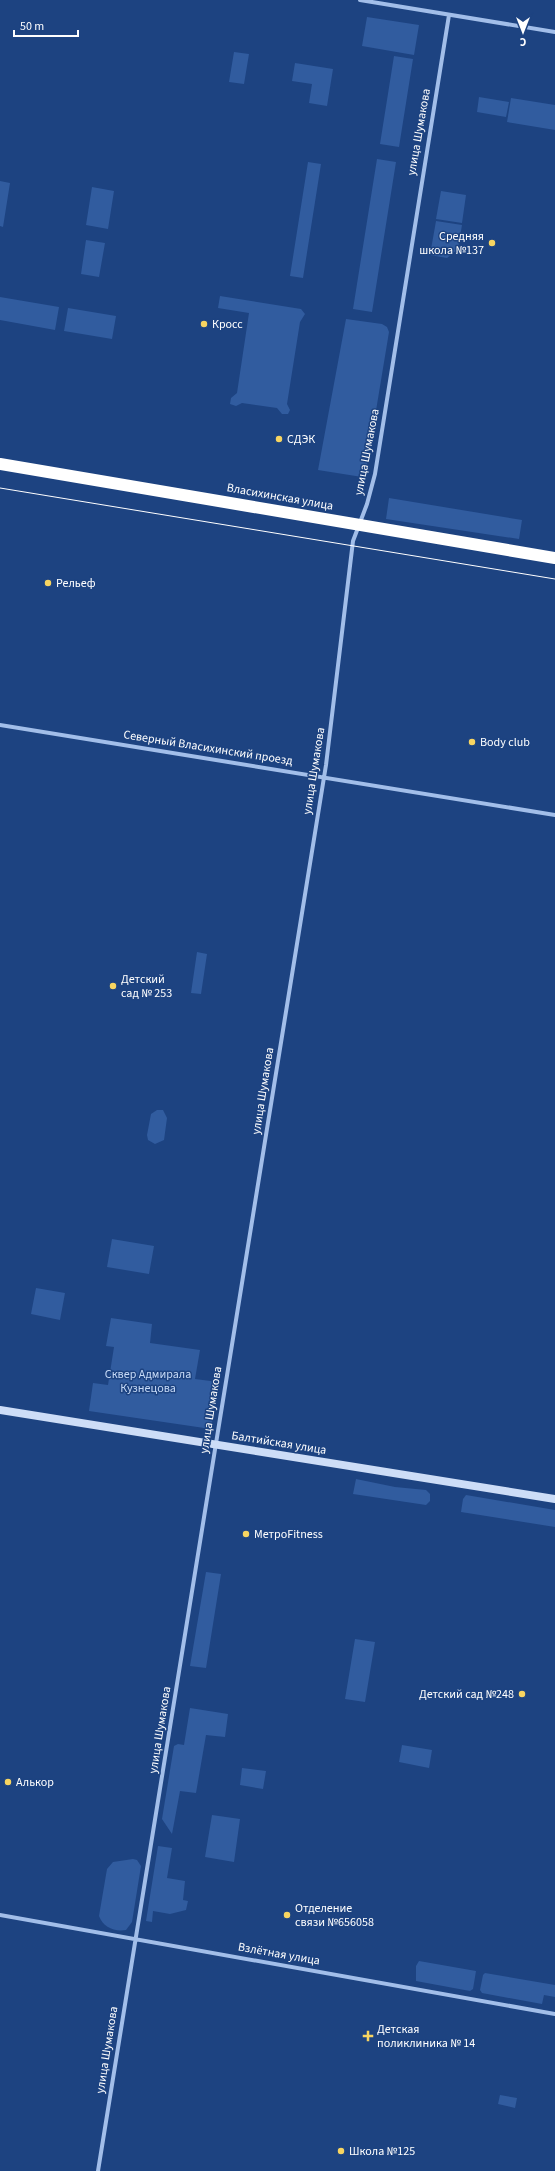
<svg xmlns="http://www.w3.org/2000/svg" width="555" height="2171" viewBox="0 0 555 2171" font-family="'Source Sans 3',sans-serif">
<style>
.green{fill:#315c9f}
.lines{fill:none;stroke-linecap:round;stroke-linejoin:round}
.street{stroke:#a2bee9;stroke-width:4}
.secondary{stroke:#cdddf7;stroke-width:8}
.highway{stroke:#fff;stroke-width:12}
.tram{stroke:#fff;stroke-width:1}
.poi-dot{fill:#f8d561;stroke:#1d4381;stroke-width:1.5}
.labels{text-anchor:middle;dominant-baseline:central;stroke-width:3;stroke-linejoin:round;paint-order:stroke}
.street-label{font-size:12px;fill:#fff;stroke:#1d4381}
.poi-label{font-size:12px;fill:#fff;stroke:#1d4381;text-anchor:start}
.park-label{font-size:12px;fill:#c6daf7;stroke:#1d4381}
</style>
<rect width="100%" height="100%" fill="#1d4381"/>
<path class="green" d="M367,17L419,25L414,55L362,46Z
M234,52L249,54L244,84L229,82Z
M394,56L413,59L399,147L380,144Z
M295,63L333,69L327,106L309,103L312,84L292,81Z
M479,97L509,102L506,117L477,112Z
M511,98L555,105V130L507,122Z
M377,159L396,162L372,312L353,309Z
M308,162L321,164L303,278L290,276Z
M0,181L10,183L3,227L0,226Z
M92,187L114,191L108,229L86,225Z
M441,191L466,195L462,223L436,219Z
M436,221L462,225L458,249L447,258L430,255Z
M86,240L105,243L99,277L81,274Z
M220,296L301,309L305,314L300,322L287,404L290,410L288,414H282L277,408L242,403L236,406L230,404L231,398L237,393L249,313L218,308Z
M0,297L59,307L55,330L0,320Z
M68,308L116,316L112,339L64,331Z
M346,319L382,324L387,327L389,332L366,471L362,477L318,470Z
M389,498L522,520L519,539L386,519Z
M197,952L207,954L201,994L191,993Z
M157,1110H163L167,1118L164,1140L155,1144L148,1140L147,1135L151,1114Z
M112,1239L154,1246L149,1274L107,1267Z
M36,1288L65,1293L60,1320L31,1314Z
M111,1318L152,1324L150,1343L200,1350L195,1379L218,1382L211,1429L89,1411L93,1383L108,1385L114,1347L106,1346Z
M356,1479L395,1487L426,1490L430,1494V1501L426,1505L353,1494Z
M466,1495L555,1510V1527L461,1512L463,1499Z
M206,1572L221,1574L206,1668L190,1666Z
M355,1639L375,1642L365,1702L345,1699Z
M190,1708L228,1714L225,1737L206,1735L196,1793L180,1791L172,1834L162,1819L174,1746L178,1744L184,1745Z
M402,1745L432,1750L429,1768L399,1762Z
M242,1768L266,1771L263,1789L240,1785Z
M212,1815L240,1819L234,1862L205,1857Z
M158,1846L172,1848L167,1878L185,1881L183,1900L188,1901L186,1910L170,1914L153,1911L152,1922L146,1921Z
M133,1859L137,1860L141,1866L132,1922L126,1930C114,1932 103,1927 99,1916L107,1869L113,1862Z
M419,1961L476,1971L473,1989L470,1991L416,1981V1966Z
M485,1973L555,1985V1997L544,1995L542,2004L482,1993L480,1990L483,1975Z
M500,2095L517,2098L515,2108L498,2104Z"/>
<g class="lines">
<path class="street" d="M360,0L555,32
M0,725L555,815
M0,1915L555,2014
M98,2171L326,765L353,541L367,504L375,474L449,15"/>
<path class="secondary" d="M0,1410L555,1499"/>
<path class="highway" d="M0,464L555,558"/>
<path class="tram" d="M0,488L555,579"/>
</g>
<g class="poi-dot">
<circle cx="492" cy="243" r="4"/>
<circle cx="204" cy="324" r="4"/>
<circle cx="279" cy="439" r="4"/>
<circle cx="48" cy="583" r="4"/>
<circle cx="472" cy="742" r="4"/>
<circle cx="113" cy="986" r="4"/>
<circle cx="246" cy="1534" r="4"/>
<circle cx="522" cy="1694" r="4"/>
<circle cx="8" cy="1782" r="4"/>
<circle cx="287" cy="1915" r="4"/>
<path d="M366 2030h4v4h4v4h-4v4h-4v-4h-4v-4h4z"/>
<circle cx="341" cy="2151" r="4"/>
</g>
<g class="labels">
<g class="street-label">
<text transform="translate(419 132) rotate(-80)">улица Шумакова</text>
<text transform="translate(367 452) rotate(-79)">улица Шумакова</text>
<text transform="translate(280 497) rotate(10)">Власихинская улица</text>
<text transform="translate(208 748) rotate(9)">Северный Власихинский проезд</text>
<text transform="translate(314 771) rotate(-81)">улица Шумакова</text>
<text transform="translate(263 1091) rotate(-81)">улица Шумакова</text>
<text transform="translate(211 1410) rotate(-81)">улица Шумакова</text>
<text transform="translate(279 1443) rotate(9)">Балтийская улица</text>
<text transform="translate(160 1730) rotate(-81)">улица Шумакова</text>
<text transform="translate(279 1954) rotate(10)">Взлётная улица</text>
<text transform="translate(107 2050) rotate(-81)">улица Шумакова</text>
</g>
<g class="poi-label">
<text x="484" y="236" text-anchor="end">Средняя<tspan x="484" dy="14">школа №137</tspan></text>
<text x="212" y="324">Кросс</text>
<text x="287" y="439">СДЭК</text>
<text x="56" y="583">Рельеф</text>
<text x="480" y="742">Body club</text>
<text x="121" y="979">Детский<tspan x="121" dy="14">сад № 253</tspan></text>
<text x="254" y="1534">МетроFitness</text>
<text x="514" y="1694" text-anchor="end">Детский сад №248</text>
<text x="16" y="1782">Алькор</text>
<text x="295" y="1908">Отделение<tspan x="295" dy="14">связи №656058</tspan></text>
<text x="377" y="2029">Детская<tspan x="377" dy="14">поликлиника № 14</tspan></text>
<text x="349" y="2151">Школа №125</text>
</g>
<g class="park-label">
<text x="148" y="1374">Сквер Адмирала<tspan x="148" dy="14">Кузнецова</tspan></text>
</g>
</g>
<g transform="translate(523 32) rotate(180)" stroke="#1d4381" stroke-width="3" paint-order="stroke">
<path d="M0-3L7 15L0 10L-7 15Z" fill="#ffffff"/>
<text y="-6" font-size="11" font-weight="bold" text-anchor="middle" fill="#ffffff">С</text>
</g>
<path d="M14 30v6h64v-6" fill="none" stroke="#ffffff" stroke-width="2"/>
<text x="20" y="30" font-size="12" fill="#ffffff" stroke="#1d4381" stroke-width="3" paint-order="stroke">50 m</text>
</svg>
